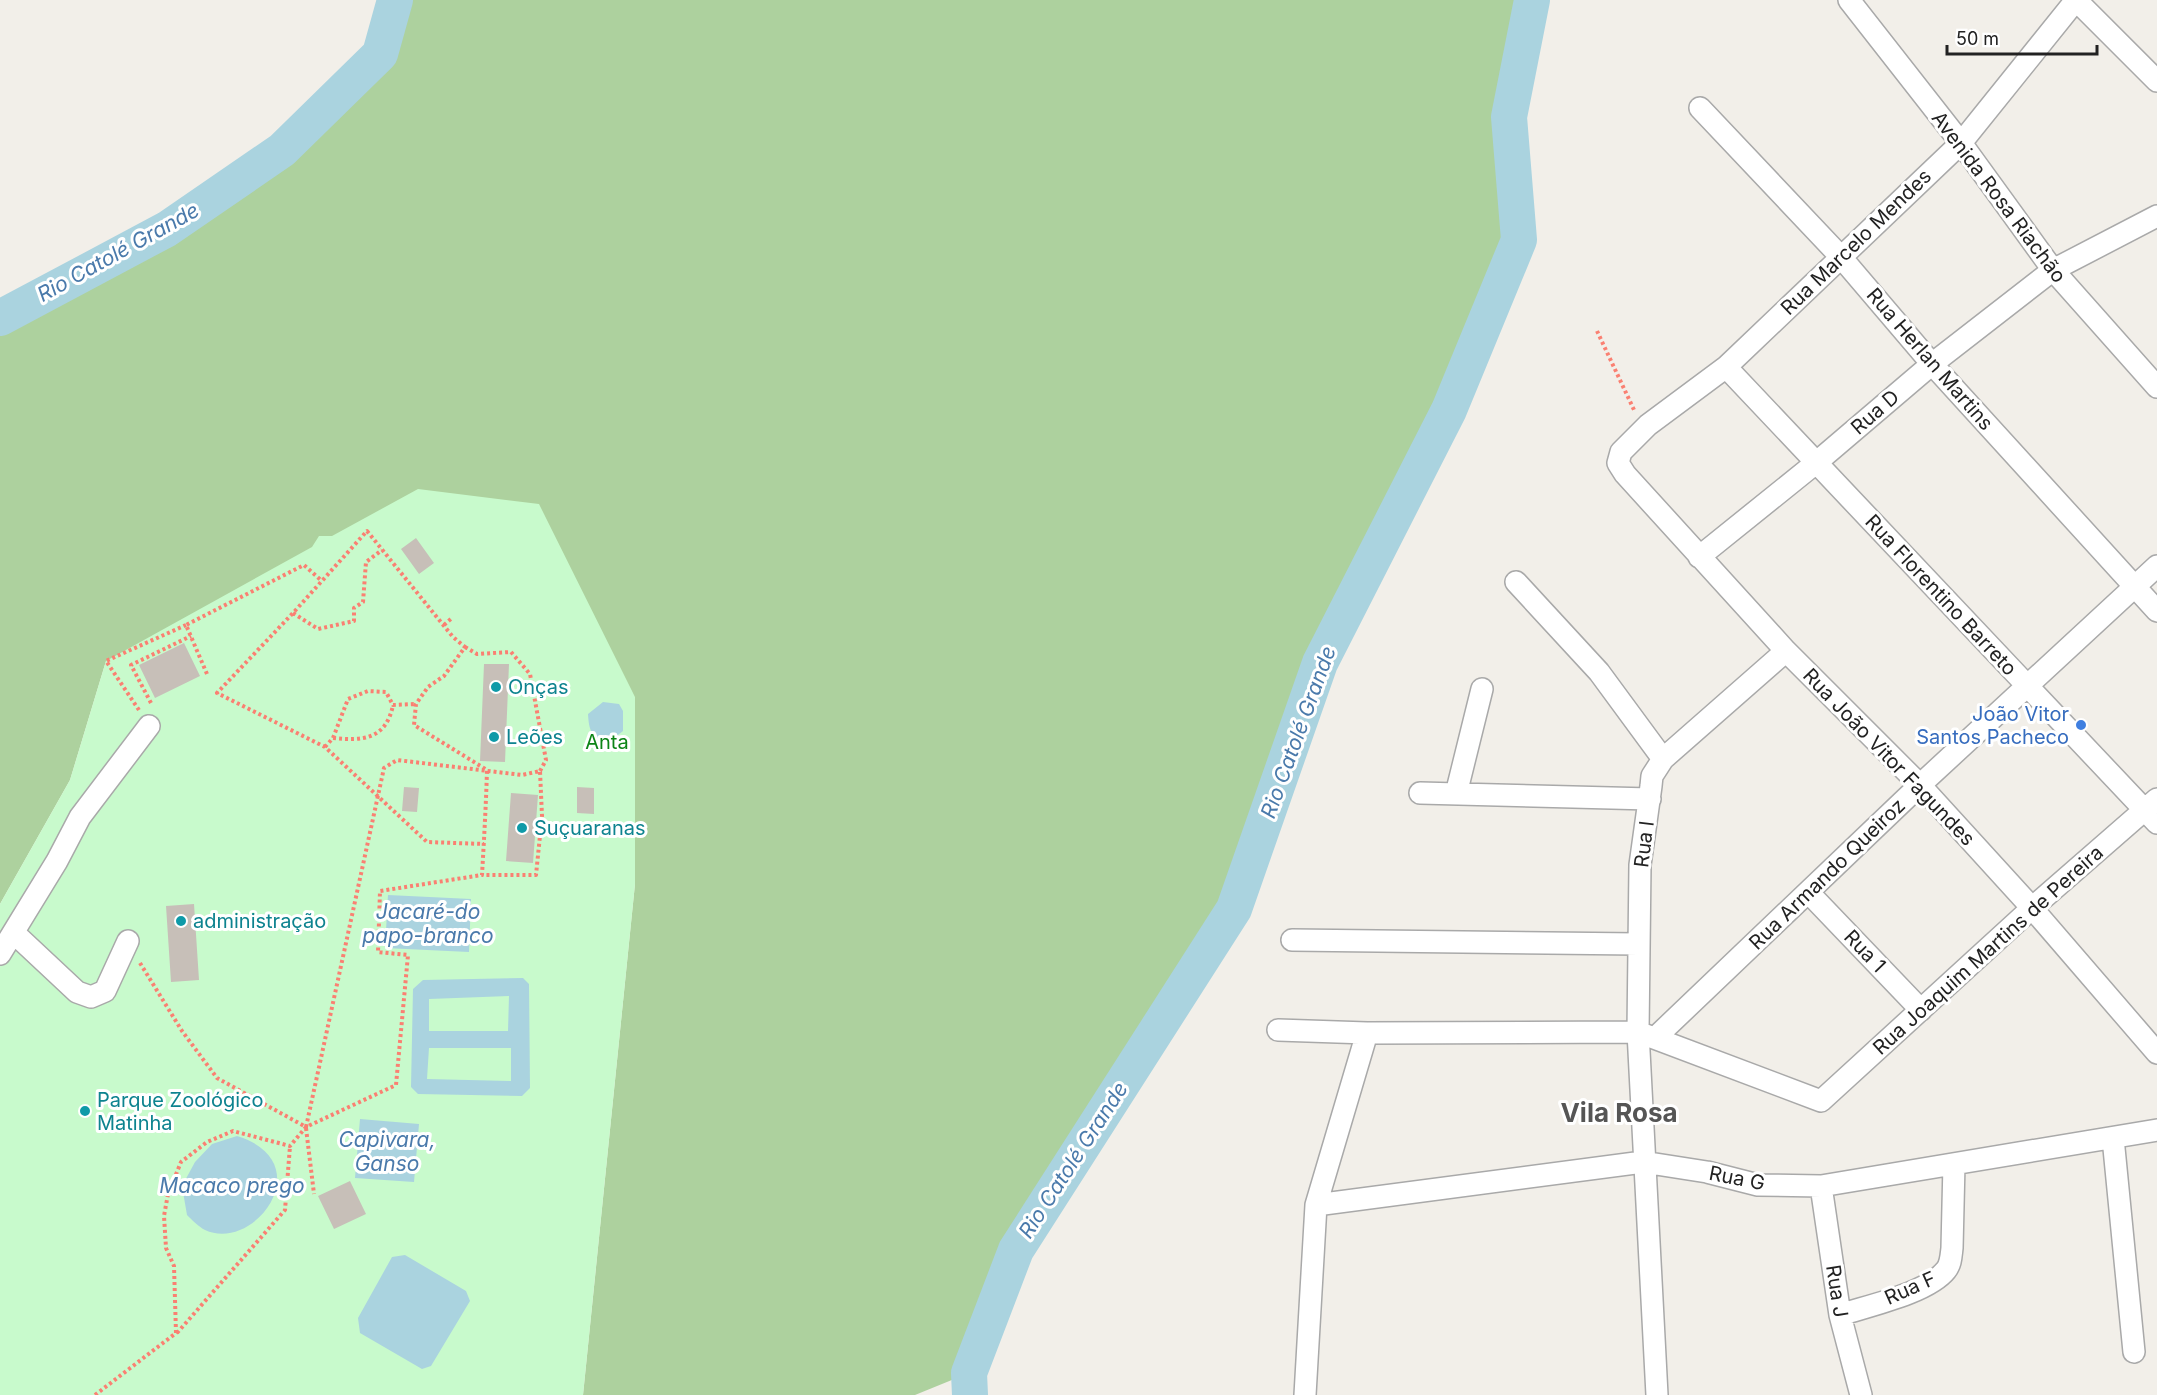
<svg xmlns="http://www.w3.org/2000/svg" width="2157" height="1395" viewBox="0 0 2157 1395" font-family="Inter,sans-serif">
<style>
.forest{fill:#add19e}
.park{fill:#c8facc}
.water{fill:#aad3df;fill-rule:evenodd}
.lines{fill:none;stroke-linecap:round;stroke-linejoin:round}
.stream{stroke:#aad3df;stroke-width:6}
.river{stroke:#aad3df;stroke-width:36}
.building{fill:#c7bfb8}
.minor-casing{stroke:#a9a9a9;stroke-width:24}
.path{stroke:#fa8072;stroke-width:4;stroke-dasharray:3 3;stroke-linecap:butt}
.minor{stroke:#fff;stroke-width:21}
.culture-dot{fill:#0f9aa8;stroke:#fff;stroke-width:2}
.shop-dot{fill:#3f7fe0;stroke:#fff;stroke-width:2}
.labels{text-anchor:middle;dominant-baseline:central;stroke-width:6;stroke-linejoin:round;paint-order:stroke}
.street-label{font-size:20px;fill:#222;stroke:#fff}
.culture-label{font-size:20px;fill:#0d838f;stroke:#fff;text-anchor:start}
.shop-label{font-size:20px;fill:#366cbe;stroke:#fff;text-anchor:end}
.park-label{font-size:20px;fill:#0c8416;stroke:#fff}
.water-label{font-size:21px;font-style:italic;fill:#4a7aab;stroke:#fff}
.district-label{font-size:26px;font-weight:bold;fill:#555;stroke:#fff}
</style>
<rect width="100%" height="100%" fill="#f2efe9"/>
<path class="forest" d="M395,0H1532L1509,118L1519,240L1449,410L1320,663L1234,909L1016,1250L969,1373L915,1395H583L635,884L106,661L70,780L0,904V318L167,229L282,150L380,54Z"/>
<path class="park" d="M418,489L539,504L635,697V884L583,1395H0V904L70,780L106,661L312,547L319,536H332Z"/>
<path class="water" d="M603,702L619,704L623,711V731L609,742C591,739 589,730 588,714Z
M388,895L471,899L469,952L385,948Z
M523,978L529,984L530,1088L522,1096L418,1094L411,1087L413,989L423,980ZM509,996L508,1031H429V999ZM429,1048H511V1081L427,1079Z
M360,1119L419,1124L414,1182L355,1178Z
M237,1136C321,1162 255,1253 205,1230C199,1227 192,1220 187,1215L182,1186L195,1162L212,1144Z
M405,1255L466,1291L470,1301L431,1366L422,1369L360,1333L358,1318L392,1257Z"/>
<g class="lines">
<path class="stream" d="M1532,0H1534"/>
<path class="river" d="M0,318L167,229L282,150L380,54L395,0
M970,1395L969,1373L1016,1250L1234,909L1320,663L1449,410L1519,240L1509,117L1532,0"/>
</g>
<path class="building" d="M416,538L434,563L419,574L401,549Z
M184,643L200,676L155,698L139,665Z
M484,664H509L505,762L480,761Z
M404,787L419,788L417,812L402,811Z
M577,787L594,788V814L577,813Z
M511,793L538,795L533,863L506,861Z
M194,904L199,980L171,982L166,906Z
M350,1181L366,1214L334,1229L318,1196Z"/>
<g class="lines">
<g class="minor-casing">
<path id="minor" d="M1849,0L1961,143L2053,270L2157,387
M2076,0L1961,143L1726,367L1648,425L1621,452L1618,463L1625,474L1786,651L1920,785L2032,908L2157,1053
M2076,0L2157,81
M1700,108L1840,256L1932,364L2157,611
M1726,367L2157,823
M1699,557L1817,462L1932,364L2053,270L2157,216
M1516,582L1599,672L1663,759
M1420,793L1650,799
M1456,794L1482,689
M1808,892L1921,1010
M14,933L77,992L91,997L105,991L128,941
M1292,940L1638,944
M0,954L57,861L80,817L149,726
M1278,1030L1367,1033L1638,1032L1821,1101L2032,908L2157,799
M1656,1037L1920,785L2157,566
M2113,1138L2134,1352
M1821,1186L1840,1315L1861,1395
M1316,1205L1643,1162L1707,1172L1758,1185L1821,1186L2157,1130
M1840,1315C1867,1306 1928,1293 1946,1270C1951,1264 1951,1256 1952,1248L1954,1164
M1305,1395L1316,1205L1367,1033
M1657,1395L1638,1032L1640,865L1651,786L1652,776L1663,759L1786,651"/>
</g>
<path class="path" d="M1597,331L1635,412
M293,613L318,629L354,621V608L363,602L366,562L382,550
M444,625L452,618
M465,647L477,654L511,652L530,674L546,760L540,771
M207,674L186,625L304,565L322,581
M151,703L131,665L191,636
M139,710L106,661L186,625
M333,738C362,741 386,740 393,705
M325,747L333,738L348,699L368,691L386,692L393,705L416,704
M140,963L182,1031L217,1078L306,1127L384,768L397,760L522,775L540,771L542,816L536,875H482
M306,1128L314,1194
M177,1333L285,1210L290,1146
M95,1395L176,1333L174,1266L166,1248L164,1216L168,1194L181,1162L207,1142L233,1131L290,1146L306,1127L396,1085L408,955L378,952L380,891L482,875C484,840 486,805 487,770L414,725L416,704L428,687L444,676L465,647L453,637L367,531L293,613L217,693L325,747L427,842L484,844"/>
<use href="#minor" class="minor"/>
</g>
<g class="culture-dot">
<circle cx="496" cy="687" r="6"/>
<circle cx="494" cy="737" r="6"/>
<circle cx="522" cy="828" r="6"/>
<circle cx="181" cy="921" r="6"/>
<circle cx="85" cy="1111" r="6"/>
</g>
<circle class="shop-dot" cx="2081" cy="725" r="6"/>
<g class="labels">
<g class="street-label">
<text transform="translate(1999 197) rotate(53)">Avenida Rosa Riachão</text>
<text transform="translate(1856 242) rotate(-44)">Rua Marcelo Mendes</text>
<text transform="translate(1930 359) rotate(49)">Rua Herlan Martins</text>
<text transform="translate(1875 412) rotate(-41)">Rua D</text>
<text transform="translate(1941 595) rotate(47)">Rua Florentino Barreto</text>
<text transform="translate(1889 757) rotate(46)">Rua João Vitor Fagundes</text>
<text transform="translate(1644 844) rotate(-83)">Rua I</text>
<text transform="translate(1827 874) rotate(-44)">Rua Armando Queiroz</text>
<text transform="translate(1988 950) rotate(-42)">Rua Joaquim Martins de Pereira</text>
<text transform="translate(1865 951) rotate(46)">Rua 1</text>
<text transform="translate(1737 1178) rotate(11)">Rua G</text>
<text transform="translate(1910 1288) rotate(-24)">Rua F</text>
<text transform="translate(1837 1291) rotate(81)">Rua J</text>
</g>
<g class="culture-label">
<text x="508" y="687">Onças</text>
<text x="506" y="737">Leões</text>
<text x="534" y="828">Suçuaranas</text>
<text x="193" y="921">administração</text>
<text x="97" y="1100">Parque Zoológico<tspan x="97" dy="23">Matinha</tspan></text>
</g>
<g class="shop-label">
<text x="2069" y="714">João Vitor<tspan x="2069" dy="23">Santos Pacheco</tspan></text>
</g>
<g class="park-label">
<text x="607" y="742">Anta</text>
</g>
<g class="water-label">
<text transform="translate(118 252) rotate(-29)">Rio Catolé Grande</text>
<text transform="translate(1298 732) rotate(-70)">Rio Catolé Grande</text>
<text x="428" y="911">Jacaré-do<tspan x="428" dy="24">papo-branco</tspan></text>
<text x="387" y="1139">Capivara,<tspan x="387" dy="24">Ganso</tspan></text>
<text transform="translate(1073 1160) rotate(-57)">Rio Catolé Grande</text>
<text x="232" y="1185">Macaco prego</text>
</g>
<g class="district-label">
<text x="1619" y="1112">Vila Rosa</text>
</g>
</g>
<path d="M1947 45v9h150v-9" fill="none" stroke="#222222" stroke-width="3"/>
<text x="1956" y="45" font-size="18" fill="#222222" stroke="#ffffff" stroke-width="4.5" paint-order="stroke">50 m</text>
</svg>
